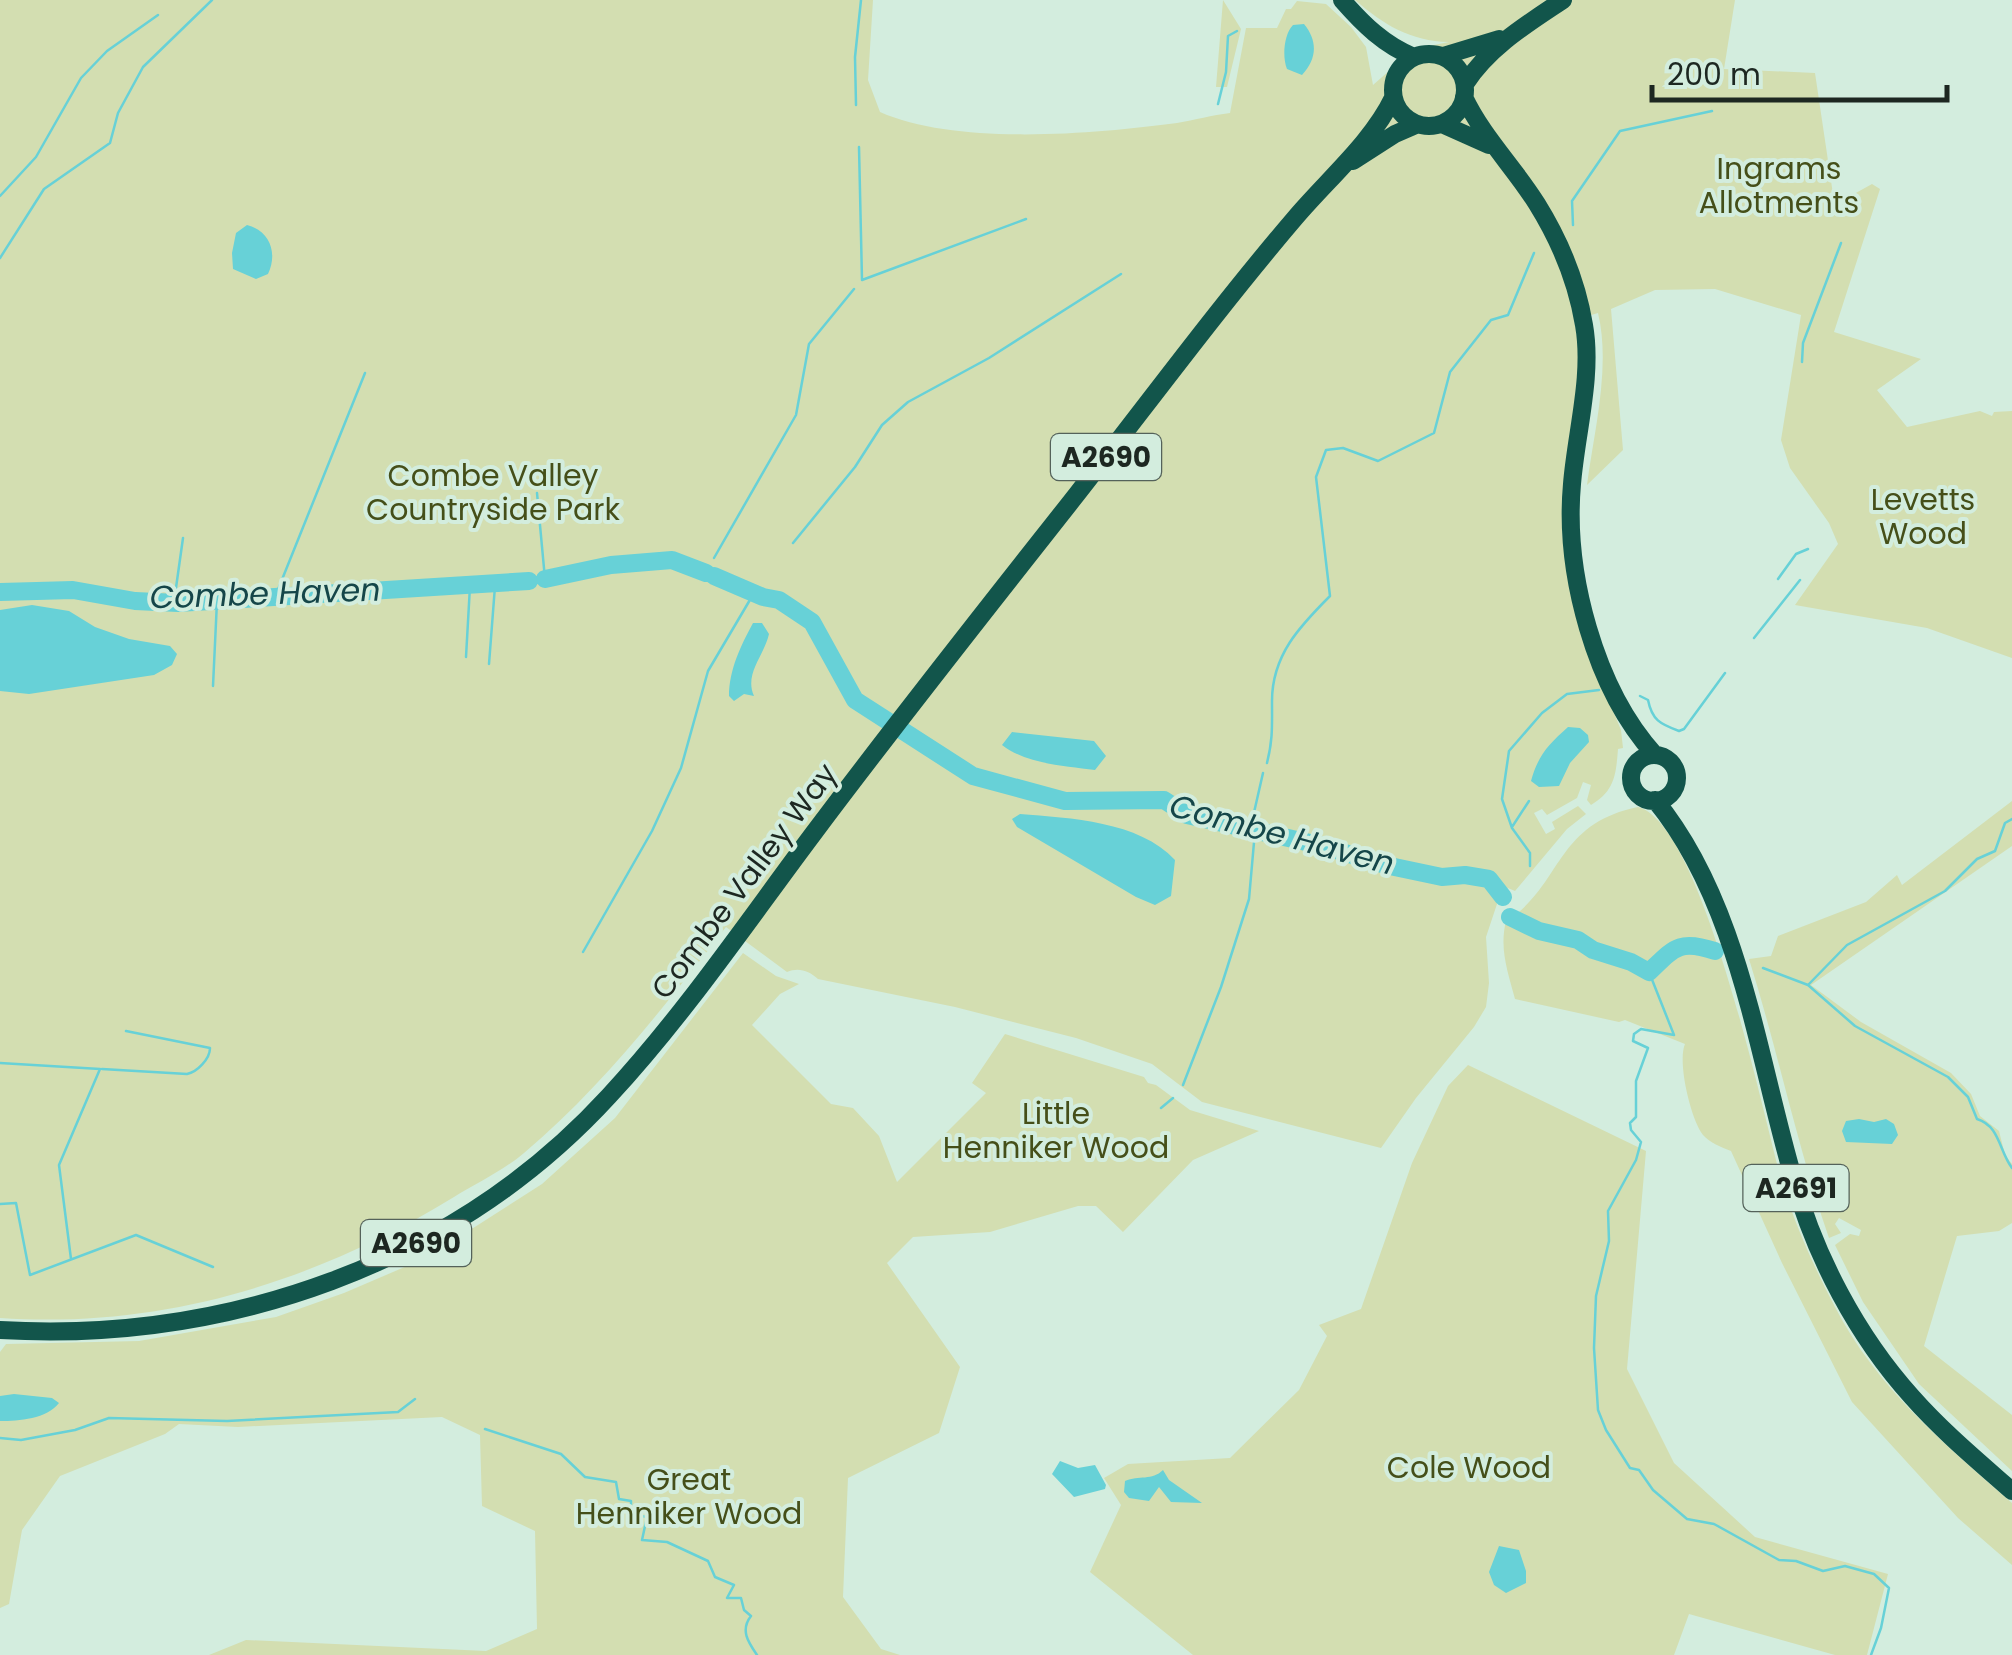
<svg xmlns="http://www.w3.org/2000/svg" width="2012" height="1655" viewBox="0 0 2012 1655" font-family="Poppins,sans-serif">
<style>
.green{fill:#d3deb1}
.water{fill:#67d1d7}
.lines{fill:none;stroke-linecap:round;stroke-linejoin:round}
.stream{stroke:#67d1d7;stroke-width:2.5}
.river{stroke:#67d1d7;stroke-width:18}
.primary{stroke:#12554b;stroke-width:18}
.labels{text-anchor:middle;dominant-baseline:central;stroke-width:8;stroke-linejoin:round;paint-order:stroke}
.shield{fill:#d3edde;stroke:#54625a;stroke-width:2.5}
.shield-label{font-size:28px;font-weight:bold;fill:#1d2721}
.park-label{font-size:30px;fill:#454f19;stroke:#d3edde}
.street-label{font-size:30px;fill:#1d2721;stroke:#d3edde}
.water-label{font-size:32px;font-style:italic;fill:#154649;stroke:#d3edde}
</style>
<rect width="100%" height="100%" fill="#d3edde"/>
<path class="green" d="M0,0H873L868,80L880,112C957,146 1094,134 1177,123C1195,120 1212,115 1230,113L1246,28H1277L1286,9H1291L1297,1L1326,4L1351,27L1366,47L1373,85L1414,49L1449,42C1410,41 1384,25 1355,0H1735L1724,69L1815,73L1834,201L1845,199L1872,184L1880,189L1834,332L1921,359L1877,390L1907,427L1980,411L1992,416L1994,412L2012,411V658L1927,628L1795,605L1838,544L1829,523L1790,468L1781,440L1801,315L1715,289L1655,290L1611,309L1623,450L1587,485C1594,431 1611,367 1598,313L1574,320C1589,380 1561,455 1562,518C1562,594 1593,661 1621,730L1623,748L1618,749C1616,774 1615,791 1591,805L1587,800L1591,785L1583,782L1577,798L1547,815L1542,809L1534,813L1546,834L1555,829L1552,822L1578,806L1586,814L1567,829L1515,891L1503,886L1486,937L1489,983L1486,1007L1474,1027L1416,1098L1381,1148L1202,1102L1152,1064L1076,1038L955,1007L818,979C809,971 799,967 787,972L726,927C664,1007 602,1087 524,1153C504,1170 477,1183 454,1197C315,1282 163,1329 0,1318Z
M1223,0L1241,29L1227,87H1216Z
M2012,801V846L1811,985L1861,1022L1951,1073L1971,1094L1980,1116L1999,1131L2005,1155L2012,1164V1223L1999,1231L1957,1236L1924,1346L2012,1415V1471L1919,1384L1863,1302L1835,1245L1850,1234L1859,1236L1861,1230L1839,1218L1835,1224L1841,1233L1829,1238C1797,1146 1778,1051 1749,959L1771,956L1778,936L1866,902L1897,875L1902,885Z
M1638,807C1703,823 1763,1116 1782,1182C1795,1225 1814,1267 1835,1307C1876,1387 1946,1446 2012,1503V1565L1958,1518L1852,1402L1782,1263L1731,1151C1721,1147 1710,1143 1703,1135C1691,1120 1677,1062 1685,1044L1625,1020L1619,1022L1515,999C1508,972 1499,949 1506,921C1562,887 1554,824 1638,807Z
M743,953L776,976L799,984L780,994L752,1025L831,1104L853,1108L879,1136L897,1182L986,1093L972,1083L1005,1034L1144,1077L1148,1083L1156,1085L1190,1110L1259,1131L1193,1160L1123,1232L1096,1206H1078L990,1232L913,1237L887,1263L960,1367L939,1433L848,1478L843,1597L881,1649L900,1655H209L246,1640L486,1651L537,1629L535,1531L482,1506L480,1435L442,1417L238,1427L179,1424L165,1434L60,1476L22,1530L9,1604L0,1608V1352L6,1344L139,1341L276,1317L344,1293L428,1257L542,1184L615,1118Z
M1468,1065L1646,1151L1627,1369L1674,1463L1755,1537L1888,1574L1867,1655H1835L1689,1614L1674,1655H1193L1090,1572L1121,1505L1104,1478L1128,1464L1230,1458L1299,1390L1327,1336L1319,1325L1361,1309L1412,1163L1448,1086Z"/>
<path class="water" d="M1304,24C1318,41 1317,59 1302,75L1287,69C1282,57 1284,34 1293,25Z
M247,225C270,231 278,253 268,274L256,279L233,269L232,253L236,233Z
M32,605L69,611L95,627L129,639L170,646L177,654L172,665L154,675L29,694L0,691V610Z
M753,623H762L769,634C764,656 744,674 754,696L744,694L734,701L729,696C729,670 741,645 753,623Z
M1568,727L1580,728L1588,735L1589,742L1570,763L1559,786L1539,787L1531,781C1538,755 1549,744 1568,727Z
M1012,732L1094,741L1106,756L1095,770C1065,766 1026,764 1002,745Z
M1020,814C1070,818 1139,821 1175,860L1171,896L1155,905L1136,897L1017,827L1012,819Z
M1859,1119L1874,1122L1886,1119L1894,1124L1898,1135L1892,1144L1846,1142L1842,1131L1846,1121Z
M14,1394L52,1398L59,1403C47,1419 19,1421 0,1421V1396Z
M1060,1461L1078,1468L1095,1465L1106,1485L1105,1489L1074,1497L1052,1474Z
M1163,1470L1169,1480L1202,1503L1171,1502L1159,1487L1149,1501L1129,1498L1124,1492L1125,1481C1139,1475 1152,1481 1163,1470Z
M1499,1546L1519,1550L1526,1571V1583L1506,1593L1494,1585L1489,1572Z"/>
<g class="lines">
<path class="stream" d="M1218,104L1226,72L1228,36L1237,31
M856,105L855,57L861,0
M859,147L862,280L1026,219
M0,196L36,157L81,78L107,51L158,15
M1573,225L1572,201L1620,131L1712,111
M0,258L44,189L110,143L118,113L143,67L212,0
M1802,362L1803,343L1841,243
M537,493L545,579
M793,543L855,467L882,425L908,402L989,358L1121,274
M714,558L796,415L809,344L854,289
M1778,579L1796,554L1808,549
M275,597L365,373
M174,602L183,538
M1754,638L1800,580
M466,657L470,586
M489,664L495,586
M213,686L217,601
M1640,696L1648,700C1652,720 1660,724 1679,731L1684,729L1725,673
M1267,763C1273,739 1272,726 1272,701C1272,655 1300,626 1330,596L1316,477L1326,450L1343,448L1378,461L1434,433L1450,372L1491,320L1508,315L1534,253
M1512,827L1529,801
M1250,830L1263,773
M1530,866V853L1512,828L1502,799L1509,751L1542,713L1567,694L1599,690
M583,952L652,831L681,768L708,671L754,593
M1763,968L1808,985L1855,1026L1948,1077L1968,1097L1977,1119C2000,1126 1999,1151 2012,1168
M1649,972L1674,1035L1641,1029L1634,1034L1633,1041L1648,1048L1636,1081V1117L1630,1123L1631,1130L1641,1142L1636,1160L1608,1211L1609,1241L1596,1296L1594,1348L1598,1410L1606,1430L1630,1468L1639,1470L1653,1490L1687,1519L1714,1524L1779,1560L1796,1561L1823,1571L1845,1566L1874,1574L1889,1588L1881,1628L1871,1655
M1809,984L1847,945L1945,891L1977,859L1995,851L2005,823L2012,819
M0,1063L100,1069L59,1165L71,1259
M102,1069L187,1074C197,1072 210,1059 210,1048L126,1031
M1183,1085L1221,987L1249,899L1255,831
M1161,1108L1173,1098
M0,1204L16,1203L30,1275L136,1235L213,1267
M485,1429L561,1454L585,1477L616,1482L619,1499L631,1501V1514L647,1517L642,1540L667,1542L708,1561L715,1577L734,1585L727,1598H741L744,1610L751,1616C740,1630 748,1642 757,1655
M0,1438L21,1440L75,1430L109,1418L227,1421L398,1412L415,1399"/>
<path class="river" d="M714,576L763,597L779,600L812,622L855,700L973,776L1065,801L1164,800L1187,815L1319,845L1385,865L1442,877L1465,875L1489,879L1503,897
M545,579L611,565L672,560L706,573
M0,592L73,590L135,601L178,603L529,581
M1510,917L1539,931L1578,940L1593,950L1631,962L1649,972C1674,948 1679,939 1715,951"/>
<path class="primary" d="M1342,0C1363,24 1384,45 1414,57
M1393 90a36 36 0 1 1 72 0a36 36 0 1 1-72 0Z
M1443,56L1499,39
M1465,84C1489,47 1527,24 1563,0
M1464,97C1483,137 1514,167 1537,204C1560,241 1577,283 1584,325C1593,376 1576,433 1572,484C1564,573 1595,689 1655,755
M1442,124L1489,145
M1353,161L1395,134L1418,124
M1631 778a23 23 0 1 1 46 0a23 23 0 1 1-46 0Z
M1655,800C1739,902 1757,1054 1793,1177C1815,1256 1857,1336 1912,1397C1942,1431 1978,1461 2012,1491
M0,1330C226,1343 454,1265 609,1096C684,1015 747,922 813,834C899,719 988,607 1077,494C1149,402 1219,307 1295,218C1327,180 1372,142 1393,98"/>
</g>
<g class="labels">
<g class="shield">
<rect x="1051" y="434" width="110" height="46" rx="8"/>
<rect x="1743.5" y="1165" width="105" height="46" rx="8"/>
<rect x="361" y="1220" width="110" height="46" rx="8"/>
</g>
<g class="shield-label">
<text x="1106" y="457">A2690</text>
<text x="1796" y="1188">A2691</text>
<text x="416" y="1243">A2690</text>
</g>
<g class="park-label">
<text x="1779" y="168">Ingrams<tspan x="1779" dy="34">Allotments</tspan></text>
<text x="493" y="475">Combe Valley<tspan x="493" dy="34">Countryside Park</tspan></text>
<text x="1923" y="499">Levetts<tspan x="1923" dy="34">Wood</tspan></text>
<text x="1056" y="1113">Little<tspan x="1056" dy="34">Henniker Wood</tspan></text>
<text x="1469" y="1467">Cole Wood</text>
<text x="689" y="1479">Great<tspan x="689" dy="34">Henniker Wood</tspan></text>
</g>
<g class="street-label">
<text transform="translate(744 881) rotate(-53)">Combe Valley Way</text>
</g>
<g class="water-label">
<text transform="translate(265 593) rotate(-2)">Combe Haven</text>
<text transform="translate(1282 834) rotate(15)">Combe Haven</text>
</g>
</g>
<path d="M1652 85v15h295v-15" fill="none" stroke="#1d2721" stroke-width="5"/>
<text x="1667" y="85" font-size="30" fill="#1d2721" stroke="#d3edde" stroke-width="8" paint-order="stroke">200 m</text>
</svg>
